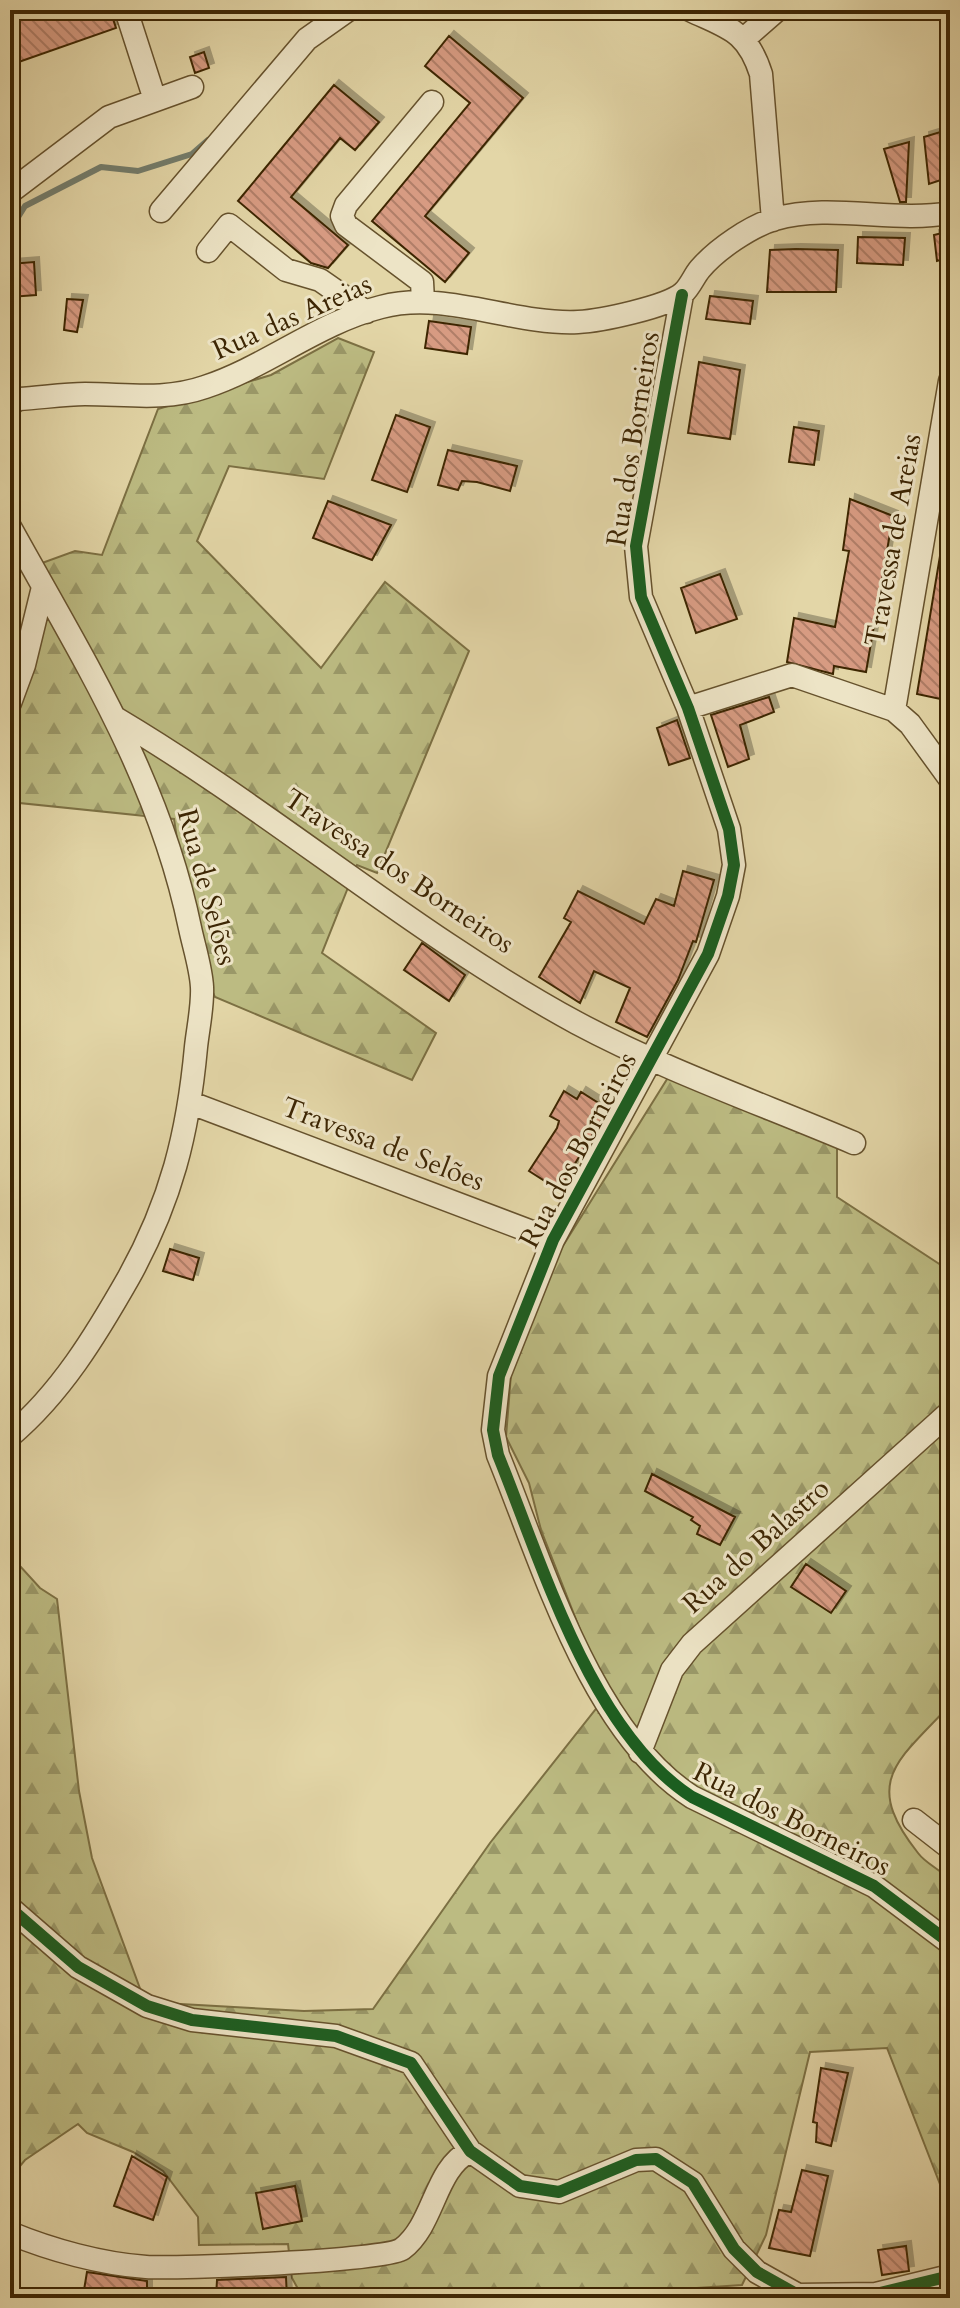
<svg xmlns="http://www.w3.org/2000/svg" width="960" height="2308" viewBox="0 0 960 2308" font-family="Cardo,serif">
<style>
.forest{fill:url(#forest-firs);stroke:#7c7043;stroke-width:2}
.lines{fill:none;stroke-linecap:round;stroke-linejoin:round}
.stream{stroke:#747d6c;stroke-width:6}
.building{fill:url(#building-back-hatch);stroke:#3d2604;stroke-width:2;filter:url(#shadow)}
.minor-casing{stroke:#66522d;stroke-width:25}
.minor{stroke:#ede4c6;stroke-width:22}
.cycleway-casing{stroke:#ede4c6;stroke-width:17}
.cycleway{stroke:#1b5e20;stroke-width:12}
.labels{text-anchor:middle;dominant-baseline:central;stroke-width:6;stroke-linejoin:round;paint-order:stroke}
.street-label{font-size:28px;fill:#3d2604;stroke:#ede4c6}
</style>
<defs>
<pattern id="forest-firs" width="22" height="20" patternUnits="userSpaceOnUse" patternTransform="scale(2)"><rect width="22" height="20" fill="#bcbb82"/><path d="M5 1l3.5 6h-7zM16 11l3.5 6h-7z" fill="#9a9868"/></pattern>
<pattern id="building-back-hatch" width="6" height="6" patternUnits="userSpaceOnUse" patternTransform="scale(2)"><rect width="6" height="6" fill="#d79b82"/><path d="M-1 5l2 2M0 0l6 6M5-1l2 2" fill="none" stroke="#b07e68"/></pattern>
<filter id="shadow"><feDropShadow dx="5" dy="-5" stdDeviation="0" flood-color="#0004"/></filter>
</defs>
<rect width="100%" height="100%" fill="#e3d6a7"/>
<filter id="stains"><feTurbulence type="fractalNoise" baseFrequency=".0025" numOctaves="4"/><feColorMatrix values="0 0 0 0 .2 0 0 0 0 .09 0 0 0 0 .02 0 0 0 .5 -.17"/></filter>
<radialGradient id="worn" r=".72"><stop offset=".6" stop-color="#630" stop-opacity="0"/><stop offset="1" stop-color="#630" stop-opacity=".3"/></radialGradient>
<path class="forest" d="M338,338L374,352L324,479L229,466L197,541L321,668L385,582L469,651L377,873L357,865L322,953L436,1033L412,1080L215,997L195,959L174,819L10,802V707L42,563L75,551L102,555L158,409L271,375Z
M669,1076L837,1145V1197L950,1271V1705C898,1761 861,1781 918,1853C927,1865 941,1869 950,1881V2210L887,2048L810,2052L766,2235L742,2285L591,2295L561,2292L541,2298H303L292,2278L288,2244L199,2245L198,2217L163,2171L133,2152L87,2133L78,2124L25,2160L10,2178V1555L40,1588L57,1599L79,1791L92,1858L145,2002L304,2011L373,2009L490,1843L606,1696L541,1530L529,1483L506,1437L511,1374L541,1281Z"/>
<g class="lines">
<path class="stream" d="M10,230L25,206L101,167L138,171L192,154L208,140"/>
</g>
<path class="building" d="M10,10H110L116,28L10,65Z
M449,36L523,98L425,216L469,253L445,282L372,221L470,103L425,66Z
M204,52L209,68L195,73L190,57Z
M334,85L379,122L355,150L340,138L291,197L348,245L328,268L311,263L238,201Z
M950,129V177L929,184L924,137Z
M909,142L906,202H900L884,149Z
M950,231V257L937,261L934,235Z
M858,237L905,238L903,265L857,263Z
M796,249L838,250L836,292H767L770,250Z
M34,262L36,295L10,297V264Z
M710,296L753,301L750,324L706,319Z
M67,299L83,300L77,332L64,330Z
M429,321L471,327L467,354L425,348Z
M699,362L740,370L730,439L688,433Z
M396,415L430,427L407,492L372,480Z
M794,427L819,431L814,465L789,462Z
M448,450L517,466L510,491L477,482L462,481L458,490L438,485Z
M850,499L893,516L866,672L834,666L833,674L787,662L794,618L835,627L849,551L843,550Z
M328,501L391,525L372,560L313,538Z
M942,544H950V701L917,694Z
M720,574L737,619L696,633L681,588Z
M769,697L774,712L740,725L749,759L728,767L711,715Z
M677,720L690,758L669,765L657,728Z
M683,871L714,880L696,942L693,941L678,980L647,1037L616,1022L630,988L594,971L580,1003L539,977L571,922L564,918L578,891L644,924L656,899L674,906Z
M422,943L465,975L449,1001L404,970Z
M564,1091L577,1099L581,1092L608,1109L559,1190L529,1171L557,1128L559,1121L550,1116Z
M170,1249L199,1258L193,1280L163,1271Z
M652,1474L735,1517L720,1545L697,1534L700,1526L691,1520L693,1517L645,1491Z
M806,1564L846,1591L831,1613L791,1587Z
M821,2068L848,2073L831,2146L816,2142L817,2123L813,2122Z
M132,2156L167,2177L153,2220L114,2206Z
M802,2170L828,2176L810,2256L769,2248L779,2210L791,2212Z
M295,2186L302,2221L263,2229L256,2193Z
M906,2246L909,2271L882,2275L878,2250Z
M87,2272L147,2281V2298H101L102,2292L84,2290Z
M286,2277L287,2298H216L217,2280Z"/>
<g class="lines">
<g class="minor-casing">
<path id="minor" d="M126,10L155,100
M690,10C728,28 747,30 761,74L773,220
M745,38L777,10
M10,192L109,117L192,87
M161,211L307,39L348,10
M208,251L229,225L286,270L320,280L366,312
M682,295L636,546L641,597L688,708L729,829L734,865L728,896L708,954L553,1240L499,1376L493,1430L498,1455C542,1563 591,1732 692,1797L874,1886L950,1943
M423,301L422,282L346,225L342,216L346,205L432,102
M10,404L19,399C40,398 63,394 85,394C126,394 165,401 205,387C266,367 318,323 381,307C446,290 512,325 578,322C600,321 667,307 683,293C690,287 694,276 700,269C717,249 751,226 775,219C831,203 893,223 950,213
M10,527C83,659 159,778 190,928C194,947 201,968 202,987C203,1006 198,1028 196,1047C188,1134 171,1201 129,1277C96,1335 61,1393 10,1436
M10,703L24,665L43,587
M688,708L792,675L894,710L910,724L950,779
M894,710L950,381
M117,719C275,813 415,935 577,1023C665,1070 762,1104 854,1143
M191,1103L553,1240
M640,1752L672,1670L692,1644L950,1412
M914,1820L950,1848
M10,1908L78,1967L147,2006L192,2020L336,2036L411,2063L470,2151L520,2186L559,2192L636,2160L656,2159L693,2183L734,2249L757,2272L798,2295L876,2294L950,2276
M10,2233C51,2250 102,2264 146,2267C178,2269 386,2261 402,2249C435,2224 434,2169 470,2151"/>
</g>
<use href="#minor" class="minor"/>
<g class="cycleway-casing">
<path id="cycleway" d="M682,295L636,546L641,597L688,708L729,829L734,865L728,896L708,954L553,1240L499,1376L493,1430L498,1455C542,1563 591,1732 692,1797L874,1886L950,1943
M10,1908L78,1967L147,2006L192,2020L336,2036L411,2063L470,2151L520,2186L559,2192L636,2160L656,2159L693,2183L734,2249L757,2272L798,2295L876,2294L950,2276"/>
</g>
<use href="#cycleway" class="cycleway"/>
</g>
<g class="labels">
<g class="street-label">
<text transform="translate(292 317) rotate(-24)">Rua das Areias</text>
<text transform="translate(633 439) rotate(-81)">Rua dos Borneiros</text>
<text transform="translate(893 540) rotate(-80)">Travessa de Areias</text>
<text transform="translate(399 871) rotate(34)">Travessa dos Borneiros</text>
<text transform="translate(207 887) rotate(75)">Rua de Selões</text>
<text transform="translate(383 1144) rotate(21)">Travessa de Selões</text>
<text transform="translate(578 1150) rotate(-62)">Rua dos Borneiros</text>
<text transform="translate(756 1546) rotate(-42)">Rua do Balastro</text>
<text transform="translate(792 1819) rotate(27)">Rua dos Borneiros</text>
</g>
</g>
<rect width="960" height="2308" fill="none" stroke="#e3d6a7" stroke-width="40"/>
<rect x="12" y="12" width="936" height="2284" fill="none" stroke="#3d2604" stroke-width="4"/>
<rect x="20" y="20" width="920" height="2268" fill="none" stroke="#3d2604" stroke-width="2"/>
<rect width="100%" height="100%" filter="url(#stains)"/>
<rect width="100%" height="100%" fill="url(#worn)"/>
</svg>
